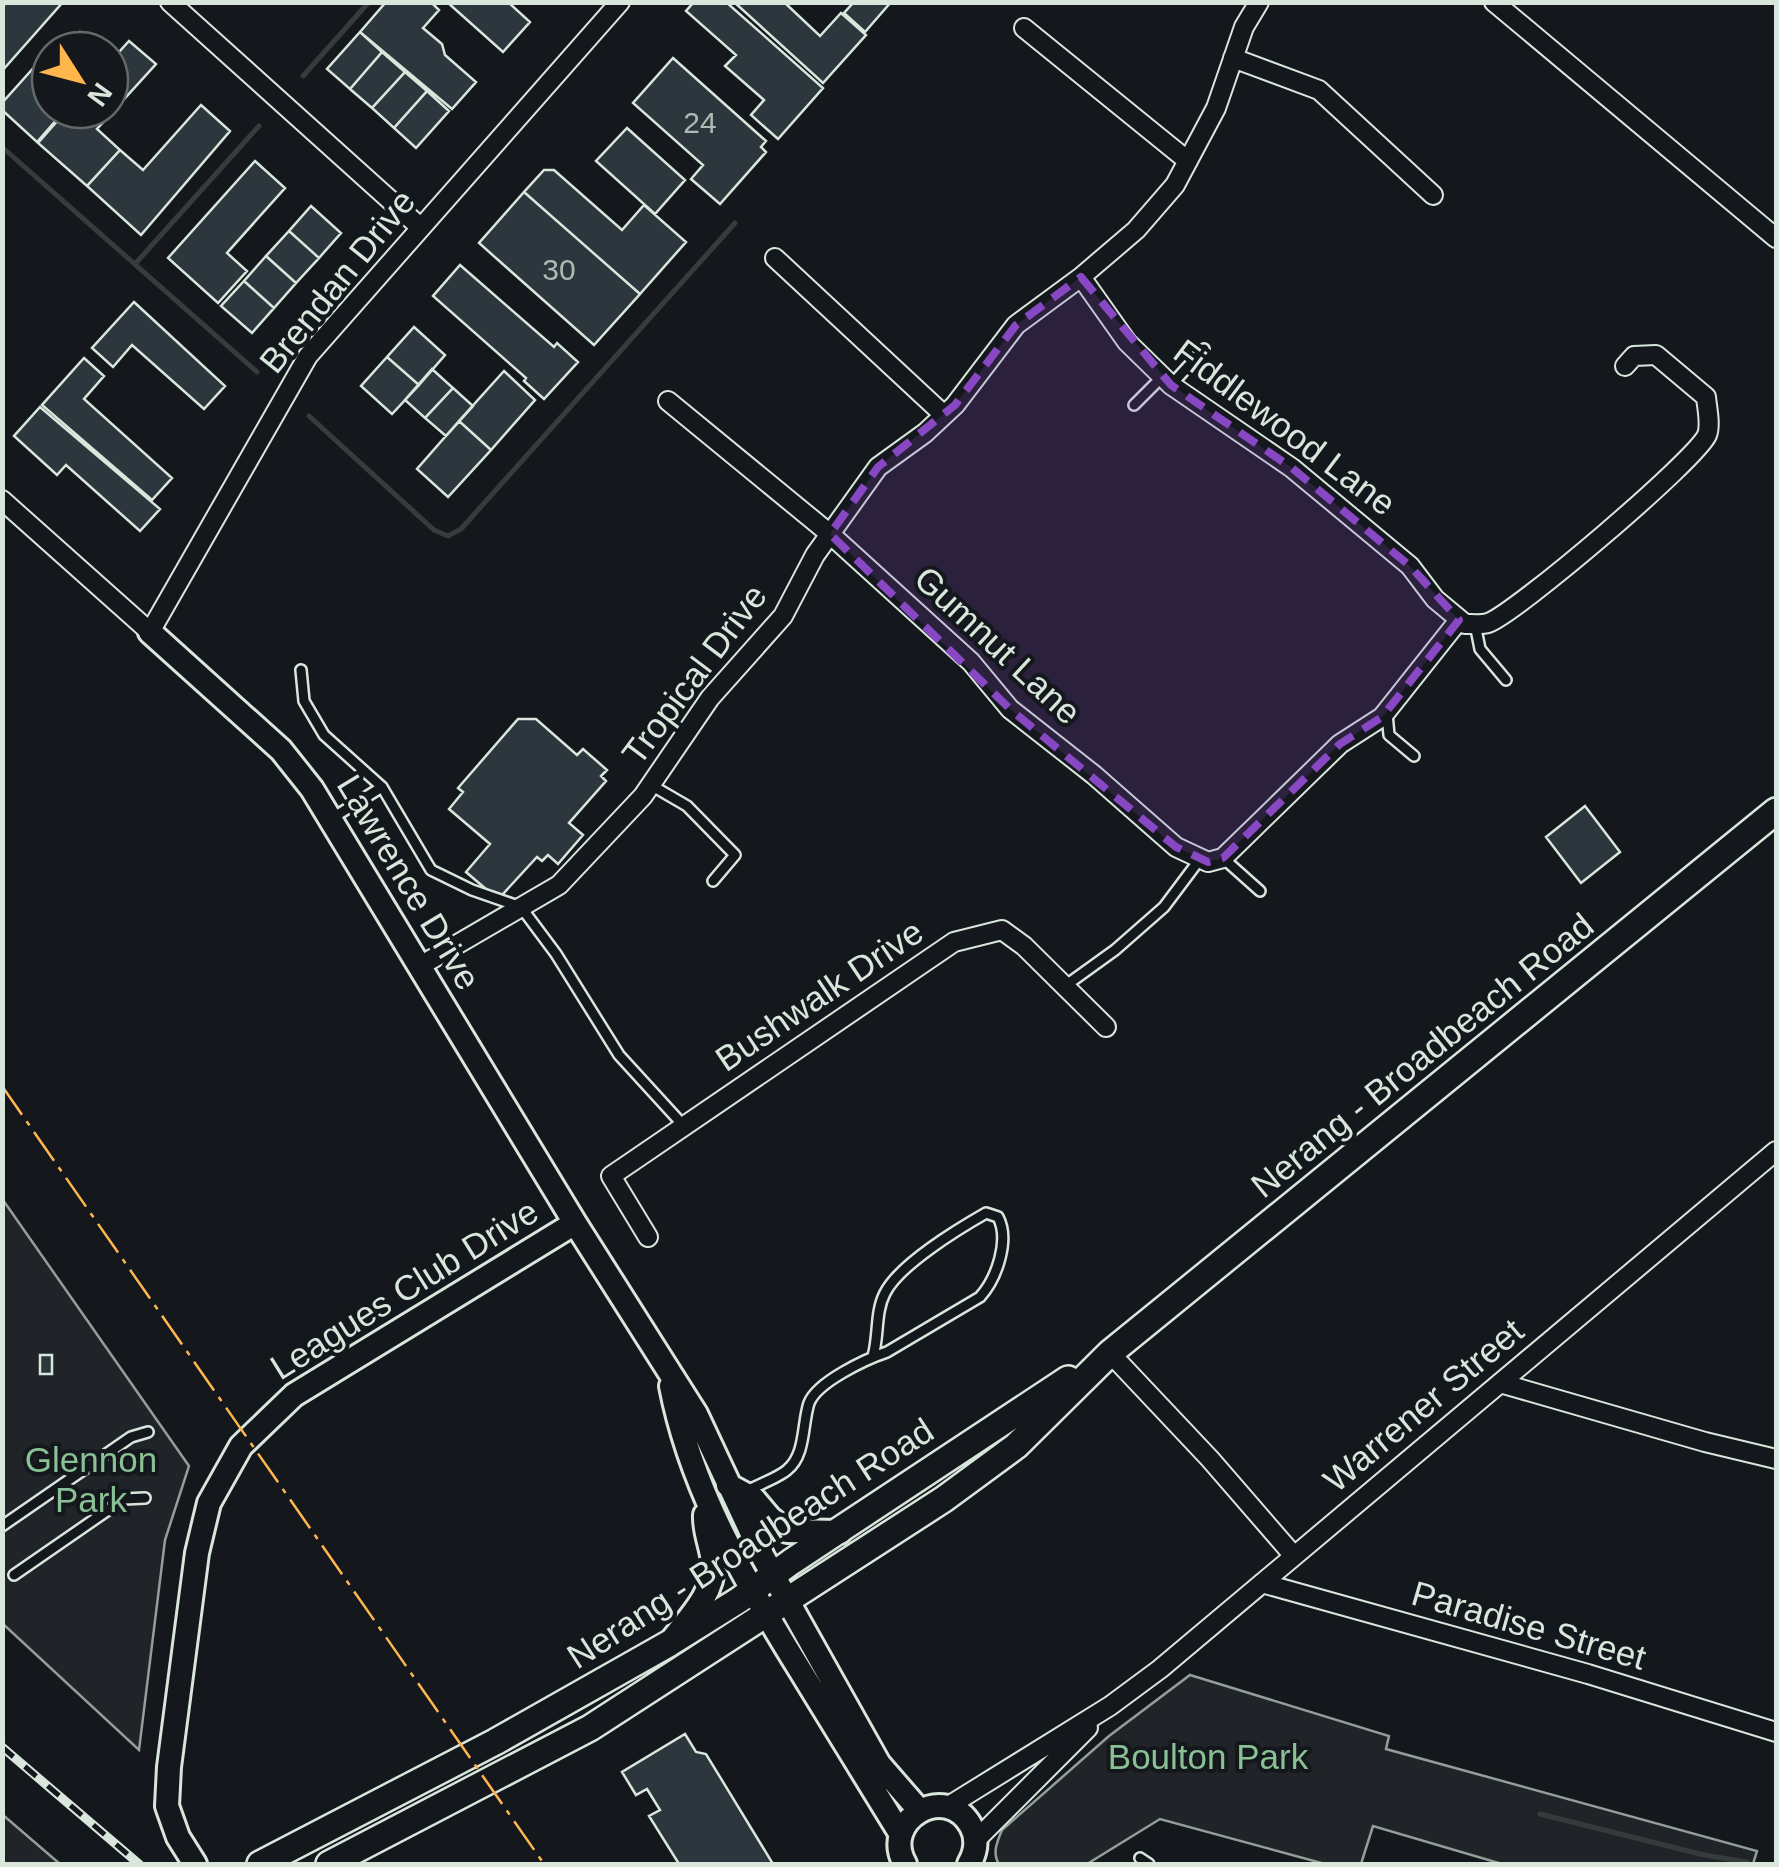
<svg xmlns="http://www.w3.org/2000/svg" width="1779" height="1867" viewBox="0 0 1779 1867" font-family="Arial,sans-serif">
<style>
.green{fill:#202428;stroke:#939e99;stroke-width:2.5}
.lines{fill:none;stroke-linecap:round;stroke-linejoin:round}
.stream{stroke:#363b3e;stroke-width:5}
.building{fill:#2c363c;stroke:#d8e6dc;stroke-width:2.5}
.lane-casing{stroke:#d8e6dc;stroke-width:14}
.street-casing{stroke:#d8e6dc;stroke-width:22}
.secondary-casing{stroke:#d8e6dc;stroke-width:28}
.primary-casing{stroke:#d8e6dc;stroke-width:30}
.lane{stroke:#14181c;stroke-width:9}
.street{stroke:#14181c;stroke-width:18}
.secondary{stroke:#14181c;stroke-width:22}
.primary{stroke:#14181c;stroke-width:25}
.rail-casing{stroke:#d8e6dc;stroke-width:9}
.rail{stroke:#14181c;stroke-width:5;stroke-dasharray:15;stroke-linecap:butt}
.power{stroke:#ffb74d;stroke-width:2.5;stroke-dasharray:35 8 5 8;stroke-linecap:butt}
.marked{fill:#8948c3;fill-opacity:0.2;stroke:#8948c3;stroke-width:8;stroke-dasharray:20 12;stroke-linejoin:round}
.labels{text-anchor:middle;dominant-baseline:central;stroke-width:8;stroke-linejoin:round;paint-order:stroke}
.number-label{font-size:30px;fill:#adbab4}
.street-label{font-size:35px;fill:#d8e6dc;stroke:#14181c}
.park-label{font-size:35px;fill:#8ac095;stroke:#14181c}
</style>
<rect width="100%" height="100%" fill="#14181c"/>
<path class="green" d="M3,1200L189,1466L165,1540L139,1750L3,1624Z
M1190,1675L1389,1736L1386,1749L1757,1851L1753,1864H1502L1373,1826L1361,1864H1325L1160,1819L1087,1864H999C992,1853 997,1842 1002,1830L1109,1736Z
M2,1815H3L60,1864H3Z"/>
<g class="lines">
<path class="stream" d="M303,76L369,2
M2,147L257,372
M135,264L259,126
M309,416L434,530L448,536L461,529L735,223
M1540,1814L1704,1855L1747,1862"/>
</g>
<path class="building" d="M7,2H63L2,71V7Z
M386,2H431L439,10L423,28L442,44L445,55L476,82L452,109L360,32Z
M447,2H508L530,22L503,52Z
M694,2H726L823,88L778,139L751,115L764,100L725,66L736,55L686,11Z
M734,2H784L820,36L841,13L866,35L823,83Z
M854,2H891L865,32L844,13Z
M80,32L101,50H64Z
M360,32L382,52L350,89L327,69Z
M129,41L156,64L97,129L120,150L87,186L38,143L67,110H110V62Z
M382,52L405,72L372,108L350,89Z
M673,58L766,141L761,147L766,152L720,204L691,179L703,165L633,103Z
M37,64L45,71L50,66V110H65L37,142L2,110V103Z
M405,72L427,91L394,128L372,108Z
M427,91L449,111L416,148L394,128Z
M201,105L230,131L141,235L87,186L120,150L143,170Z
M627,128L685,180L655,214L596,161Z
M255,161L285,188L227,253L247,271L218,303L168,258Z
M544,170H554L622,230L644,205L686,242L640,294L524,192Z
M524,192L640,294L594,345L479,243Z
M311,206L341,233L319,258L289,231Z
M289,231L319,258L296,283L266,256Z
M266,256L296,283L274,308L244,281Z
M460,265L554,347L557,343L578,362L544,399L524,381L526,378L433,296Z
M244,281L274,308L252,333L221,306Z
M134,302L225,386L204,409L132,345L113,367L92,348Z
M414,327L445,355L419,385L387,357Z
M387,357L419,385L392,414L361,386Z
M84,358L104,376L84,399L172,478L152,500L42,405Z
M432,369L453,388L425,418L405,400Z
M504,371L535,400L491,450L459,421Z
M453,388L473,406L446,436L425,418Z
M40,407L160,509L140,531L66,465L57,475L14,436Z
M459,421L491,450L448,497L417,469Z
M518,719H536L577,755L583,749L607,770L601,776L606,781L569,823L583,835L558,864L548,855L542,861L537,857L502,895H493L466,872L490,844L449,809L463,792L458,788Z
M1585,806L1620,852L1581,883L1546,837Z
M40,1355H52V1374H40Z
M685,1734L696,1752L706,1754L773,1864H679L649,1816L660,1810L647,1789L636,1795L622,1772Z"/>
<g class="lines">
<g class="lane-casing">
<path id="lane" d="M1171,385L1204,349
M1134,405L1162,377
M1475,624L1480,649L1506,680
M301,670L304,701L324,735L382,787L431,870L472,890L521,907L556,954L619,1055L683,1125
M1387,714L1389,735L1414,756
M651,785L687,806L735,855L713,881
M334,817L382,787
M1223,858L1260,891
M1065,986L1115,950L1164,907L1200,859
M745,1492C757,1485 778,1478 787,1470C806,1455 802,1424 809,1403C817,1382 866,1359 887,1352L980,1297C997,1278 1010,1240 998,1217L986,1213C958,1229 899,1265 885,1293C875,1312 879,1336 873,1356
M2,1526L131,1437L148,1432
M14,1575L124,1499L145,1498
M1140,1858L1149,1864"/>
</g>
<g class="street-casing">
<path id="street" d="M170,2L420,227
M1494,2L1776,238
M1024,28L1188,161
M1233,58L1319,90L1433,195
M775,258L944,415
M1081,277L1127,342L1171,385L1292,468L1410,566L1435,599L1465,624C1472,624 1482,625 1488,623C1515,614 1696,460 1707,435C1711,425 1707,408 1706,397L1656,355L1634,356L1625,366
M668,401L830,534L971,662L1010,709L1094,775L1176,847L1208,862L1223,858L1340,744L1382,717L1459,620
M2,500L150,632L308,356L620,2
M420,966L559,885L643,796L710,698L783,616L815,555L878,467L925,433L955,405L1016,325L1081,277L1136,230L1175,185L1216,108L1244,27L1259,2
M648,1237L611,1176L954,942L1002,930L1024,946L1106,1027
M1110,1353L1210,1459L1294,1556
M1500,1383L1705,1442L1776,1459
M1262,1583L1588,1674L1776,1732
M947,1807L1110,1706L1160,1669L1776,1151
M976,1840L1088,1728"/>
</g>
<g class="secondary-casing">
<path id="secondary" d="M150,632L281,750L312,789L575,1223L696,1414L763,1557L879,1764L919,1810
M671,1386C691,1490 745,1581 800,1670C833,1724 867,1779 900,1833
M728,1485L754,1499L770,1518L787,1531L840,1532
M672,1640C689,1618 715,1592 713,1563C712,1547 704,1532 705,1515
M195,1864L178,1837L167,1806L169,1767L197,1553L209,1503L241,1446L294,1395L575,1223
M905,1864C880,1820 946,1781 971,1826C978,1839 976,1852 969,1864"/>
</g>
<g class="primary-casing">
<path id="primary" d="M260,1864L495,1742L670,1643L739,1600L791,1562L1068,1379
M329,1864L590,1728L944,1499L1016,1446L1110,1353L1776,811"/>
</g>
<use href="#lane" class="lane"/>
<use href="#street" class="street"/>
<use href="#secondary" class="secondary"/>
<use href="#primary" class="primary"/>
<g class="rail-casing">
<path id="rail" d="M2,1747L139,1864"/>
</g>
<use href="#rail" class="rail"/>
<path class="power" d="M2,1086L544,1864"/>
</g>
<path class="marked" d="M1081,277L1171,385L1292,468L1410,566L1459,620L1382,717L1340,744L1223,858L1208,862L1176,847L1010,709L830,534L878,467L955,405L1016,325Z"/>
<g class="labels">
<g class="number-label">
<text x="700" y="122">24</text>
<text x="559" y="269">30</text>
</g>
<g class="street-label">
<text transform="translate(337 281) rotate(-51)">Brendan Drive</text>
<text transform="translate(1285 427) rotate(37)">Fiddlewood Lane</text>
<text transform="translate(998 645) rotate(43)">Gumnut Lane</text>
<text transform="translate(694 674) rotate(-53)">Tropical Drive</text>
<text transform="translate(409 882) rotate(59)">Lawrence Drive</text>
<text transform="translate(819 995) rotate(-34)">Bushwalk Drive</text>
<text transform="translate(1422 1055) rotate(-39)">Nerang - Broadbeach Road</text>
<text transform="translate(404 1289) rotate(-32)">Leagues Club Drive</text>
<text transform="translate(1423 1405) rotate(-40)">Warrener Street</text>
<text transform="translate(750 1543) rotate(-33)">Nerang - Broadbeach Road</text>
<text transform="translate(1529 1625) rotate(16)">Paradise Street</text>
</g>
<g class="park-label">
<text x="91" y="1459">Glennon<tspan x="91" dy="40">Park</tspan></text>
<text x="1208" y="1756">Boulton Park</text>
</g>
</g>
<rect width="1779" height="1867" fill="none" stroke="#d8e6dc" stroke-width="10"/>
<g transform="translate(80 80) rotate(126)"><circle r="48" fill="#14181c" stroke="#626a69" stroke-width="2.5"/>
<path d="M0-8L18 38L0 25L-18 38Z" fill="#ffb74d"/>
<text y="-15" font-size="28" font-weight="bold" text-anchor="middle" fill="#d8e6dc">N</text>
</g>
</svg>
